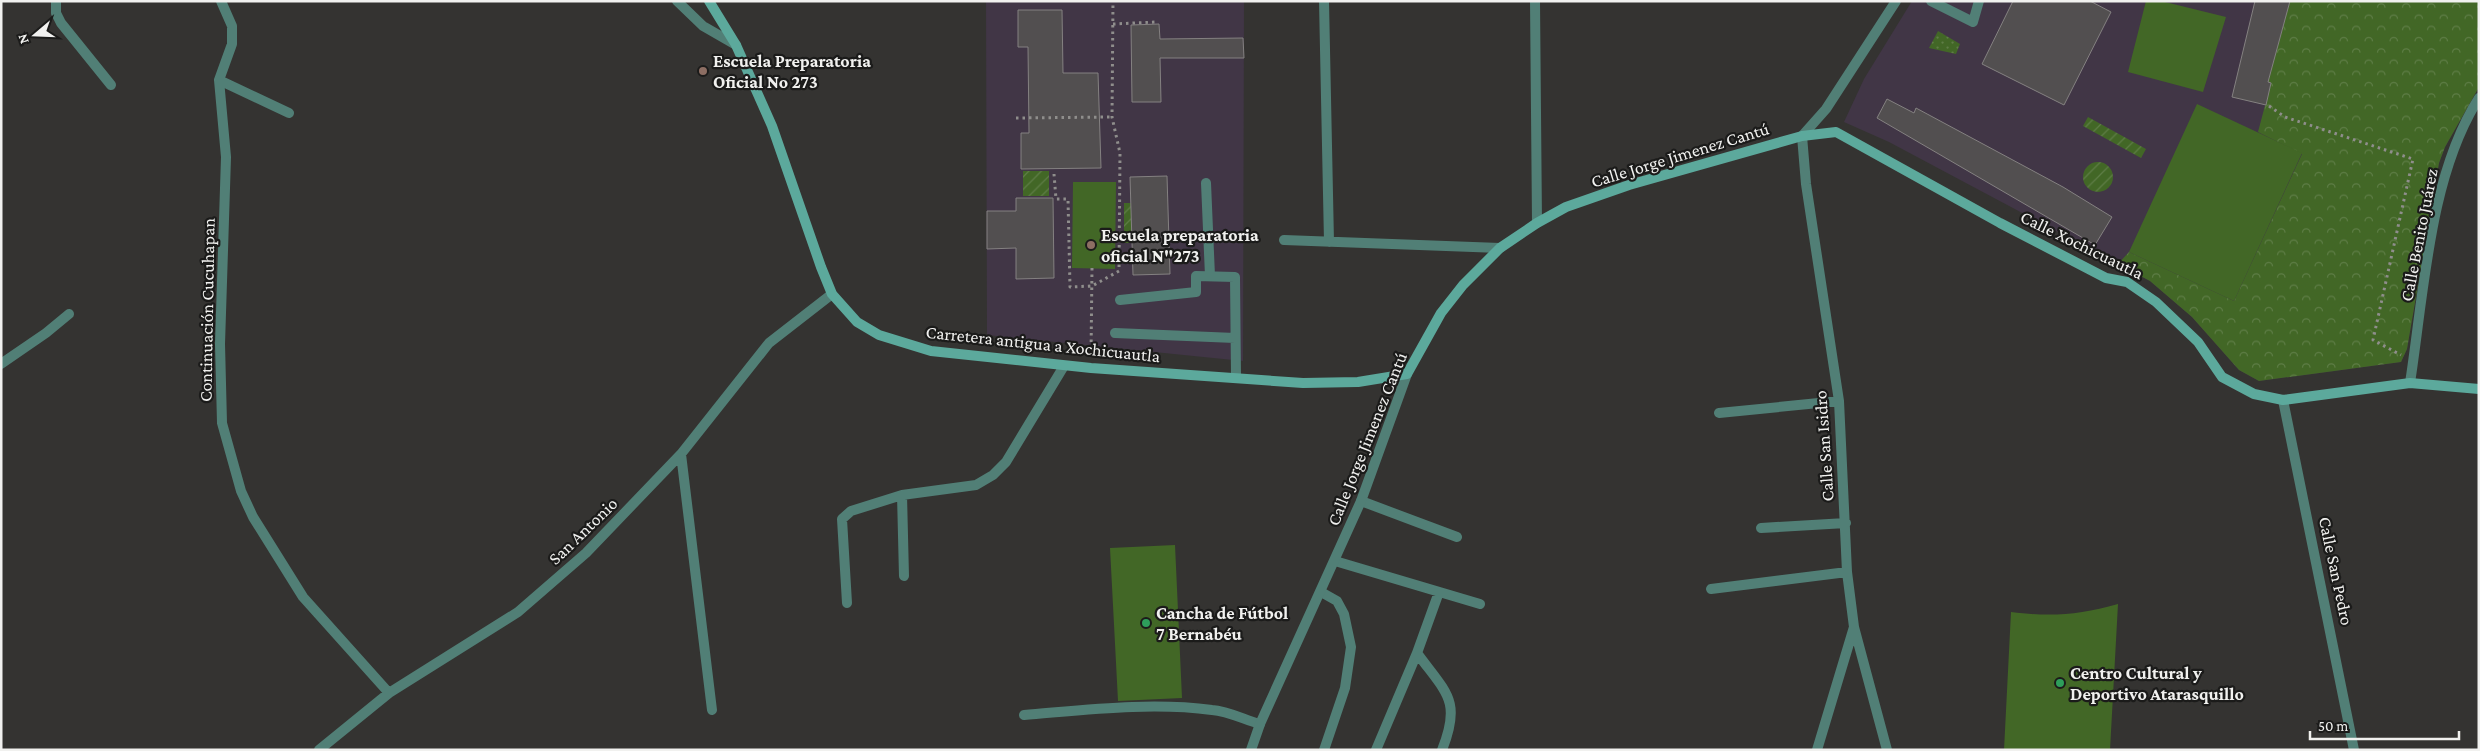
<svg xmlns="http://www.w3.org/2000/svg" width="2480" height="751" viewBox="0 0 2480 751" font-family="'Crimson Pro',serif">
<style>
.education{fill:#413646}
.grass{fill:url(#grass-dots)}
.park{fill:url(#park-crowns)}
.garden{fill:url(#garden-furrows)}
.pitch{fill:#426726}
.building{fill:#524f50;stroke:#848181}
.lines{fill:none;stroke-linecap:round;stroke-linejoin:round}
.path{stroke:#8f8e8c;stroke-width:3;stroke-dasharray:2.5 4;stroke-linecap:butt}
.service{stroke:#517f76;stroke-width:10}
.minor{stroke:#517f76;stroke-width:10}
.tertiary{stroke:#517f76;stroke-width:10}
.secondary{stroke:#5ca99c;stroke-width:10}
.education-dot{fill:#8d6e63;stroke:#1b1b1a;stroke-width:2}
.leisure-dot{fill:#2e9e5b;stroke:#1b1b1a;stroke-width:2}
.labels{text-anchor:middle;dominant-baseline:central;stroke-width:4.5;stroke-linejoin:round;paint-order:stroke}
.poi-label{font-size:18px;font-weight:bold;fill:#f1f1ef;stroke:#1b1b1a;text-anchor:start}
.street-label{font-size:18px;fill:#f1f1ef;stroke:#1b1b1a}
</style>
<defs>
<pattern id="grass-dots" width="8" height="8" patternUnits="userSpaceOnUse" patternTransform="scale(1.25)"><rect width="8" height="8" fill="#426726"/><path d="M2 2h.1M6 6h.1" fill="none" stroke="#5e7d46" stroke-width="1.8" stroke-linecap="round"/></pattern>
<pattern id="park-crowns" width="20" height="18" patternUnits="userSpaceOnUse" patternTransform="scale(1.25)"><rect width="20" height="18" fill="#426726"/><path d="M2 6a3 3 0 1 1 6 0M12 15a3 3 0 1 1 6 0" fill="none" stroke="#5e7d46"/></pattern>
<pattern id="garden-furrows" width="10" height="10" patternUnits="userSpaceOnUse" patternTransform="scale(1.25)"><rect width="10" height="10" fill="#426726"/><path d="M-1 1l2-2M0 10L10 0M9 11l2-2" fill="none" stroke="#5e7d46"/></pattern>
</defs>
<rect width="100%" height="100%" fill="#343331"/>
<path class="education" d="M986,1H1244L1243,361L987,335Z
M1912,1H2479V87L2445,147L2439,163L2407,349L2401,362L2259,381L2239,370L2192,317L2150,281L1889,142L1844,122L1864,79Z"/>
<path class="grass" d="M1938,31L1960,44L1956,54L1929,48Z"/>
<path class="park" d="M2290,1H2479V87L2445,147L2439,163L2407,349L2401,362L2259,381L2239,370L2192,317L2150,281L2118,264L2129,252L2234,301L2302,154L2258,132L2271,83L2238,74Z"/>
<path class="garden" d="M2088,117L2146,149L2141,158L2083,126Z
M2083 177a15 15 0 1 1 30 0a15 15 0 1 1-30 0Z
M1023,171H1049V196H1023Z
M1124,203H1131L1132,243H1124Z"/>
<path class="pitch" d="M2146,1H2161L2226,17L2203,92L2128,72Z
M2197,104L2302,153L2234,301L2129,252Z
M1073,182H1116L1115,269L1072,268Z
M1175,545L1182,698L1118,701L1110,548Z
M2118,604L2110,750H2004L2011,612C2051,617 2079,615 2118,604Z"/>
<path class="building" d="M2013,1H2090L2111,12L2064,105L1982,64Z
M2255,1H2290L2268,82L2271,83L2266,105L2232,97Z
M1018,10H1062L1063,73H1098L1101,168L1021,169V133H1029L1028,47H1018Z
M1159,24L1160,39L1243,38L1244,58H1160L1161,102H1132L1131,25Z
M1887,99L1914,113L1916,108L2063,187L2112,217L2095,245L1877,118Z
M1167,176L1170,274L1133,275L1130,177Z
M1016,198H1053L1054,278L1016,279V248L987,249V211H1016Z"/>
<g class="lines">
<path class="path" d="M1113,24L1156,22
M2269,106L2285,117L2413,159L2373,340L2401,355
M1016,118L1112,117
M1054,174L1056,199H1068L1070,287L1092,286L1119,271L1120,153L1112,117L1113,1
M1091,355L1092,268"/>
<path class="service" d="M1931,1L1973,22L1979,1
M1206,183L1210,276
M1120,300L1196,292V276L1235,277L1236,377
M1115,333L1235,338"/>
<path class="minor" d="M56,1V13L61,23L111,85
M221,1L232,26V44L219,80L226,157L220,344L222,423L241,491L253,517L303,597L389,693
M677,1L703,26L736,45
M1324,1L1329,242
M1535,1L1537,223
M219,80L289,113
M1802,136L1806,184L1839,401L1847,572L1854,627L1817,750
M1284,240L1500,248
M1,364L46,333L69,314
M2410,383C2424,293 2429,176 2479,98
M2283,400L2354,750
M1719,413L1839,401
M681,454L712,710
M902,495L904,576
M1361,501L1457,537
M1761,528L1846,523
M1335,561L1480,604
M1711,589L1847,572
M1321,592L1337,601L1344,614L1351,647L1345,688L1324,750
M847,603L842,519L851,511L902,495L976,485L993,475L1006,462L1064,366
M1854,627L1887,750
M1417,653C1446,693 1462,700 1442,750
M1024,715C1086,710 1150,702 1212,710C1228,711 1245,720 1260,724
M319,750L389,693L518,612L586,553L681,454L769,343L832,294
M1376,750L1417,653L1439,592"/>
<path class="tertiary" d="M1802,136L1826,109L1896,1
M1251,750L1260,724L1361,501L1407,374"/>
<path class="secondary" d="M709,1L736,45L772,126L821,267L832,294L857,322L879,335L931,351L1091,368L1303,383L1358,382L1407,374L1441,313L1463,285L1500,248L1537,223L1566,207L1629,185L1802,136L1836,132L2000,223L2106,278L2127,282L2156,302L2198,342L2222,377L2254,394L2283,400L2410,383L2479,389"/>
</g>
<g class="education-dot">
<circle cx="703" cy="71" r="5"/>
<circle cx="1091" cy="245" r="5"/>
</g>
<g class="leisure-dot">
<circle cx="1146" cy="623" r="5"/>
<circle cx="2060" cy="683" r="5"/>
</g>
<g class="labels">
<g class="poi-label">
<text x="713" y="61">Escuela Preparatoria<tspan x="713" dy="21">Oficial No 273</tspan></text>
<text x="1101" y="235">Escuela preparatoria<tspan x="1101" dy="21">oficial N"273</tspan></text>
<text x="1156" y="613">Cancha de Fútbol<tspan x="1156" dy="21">7 Bernabéu</tspan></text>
<text x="2070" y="673">Centro Cultural y<tspan x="2070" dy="21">Deportivo Atarasquillo</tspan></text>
</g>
<g class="street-label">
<text transform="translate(1680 155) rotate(-17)">Calle Jorge Jimenez Cantú</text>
<text transform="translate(2419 235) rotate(-79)">Calle Benito Juárez</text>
<text transform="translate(2082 245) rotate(26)">Calle Xochicuautla</text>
<text transform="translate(207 310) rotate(-89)">Continuación Cucuhapan</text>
<text transform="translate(1043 344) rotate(6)">Carretera antigua a Xochicuautla</text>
<text transform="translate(1367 439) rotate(-68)">Calle Jorge Jimenez Cantú</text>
<text transform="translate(1824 446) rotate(-94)">Calle San Isidro</text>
<text transform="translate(583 531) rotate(-44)">San Antonio</text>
<text transform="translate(2336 571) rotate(78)">Calle San Pedro</text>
</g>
</g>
<rect width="2480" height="751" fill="none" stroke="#f1f1ef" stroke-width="5"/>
<g transform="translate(35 35) rotate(251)" stroke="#1b1b1a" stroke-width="4" paint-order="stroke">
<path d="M0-4L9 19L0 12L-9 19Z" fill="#f1f1ef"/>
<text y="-8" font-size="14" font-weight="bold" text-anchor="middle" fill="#f1f1ef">N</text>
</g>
<path d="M2310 731v8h149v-8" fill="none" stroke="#f1f1ef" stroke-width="2.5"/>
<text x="2318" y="731" font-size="15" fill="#f1f1ef" stroke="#1b1b1a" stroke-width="4" paint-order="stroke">50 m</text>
</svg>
